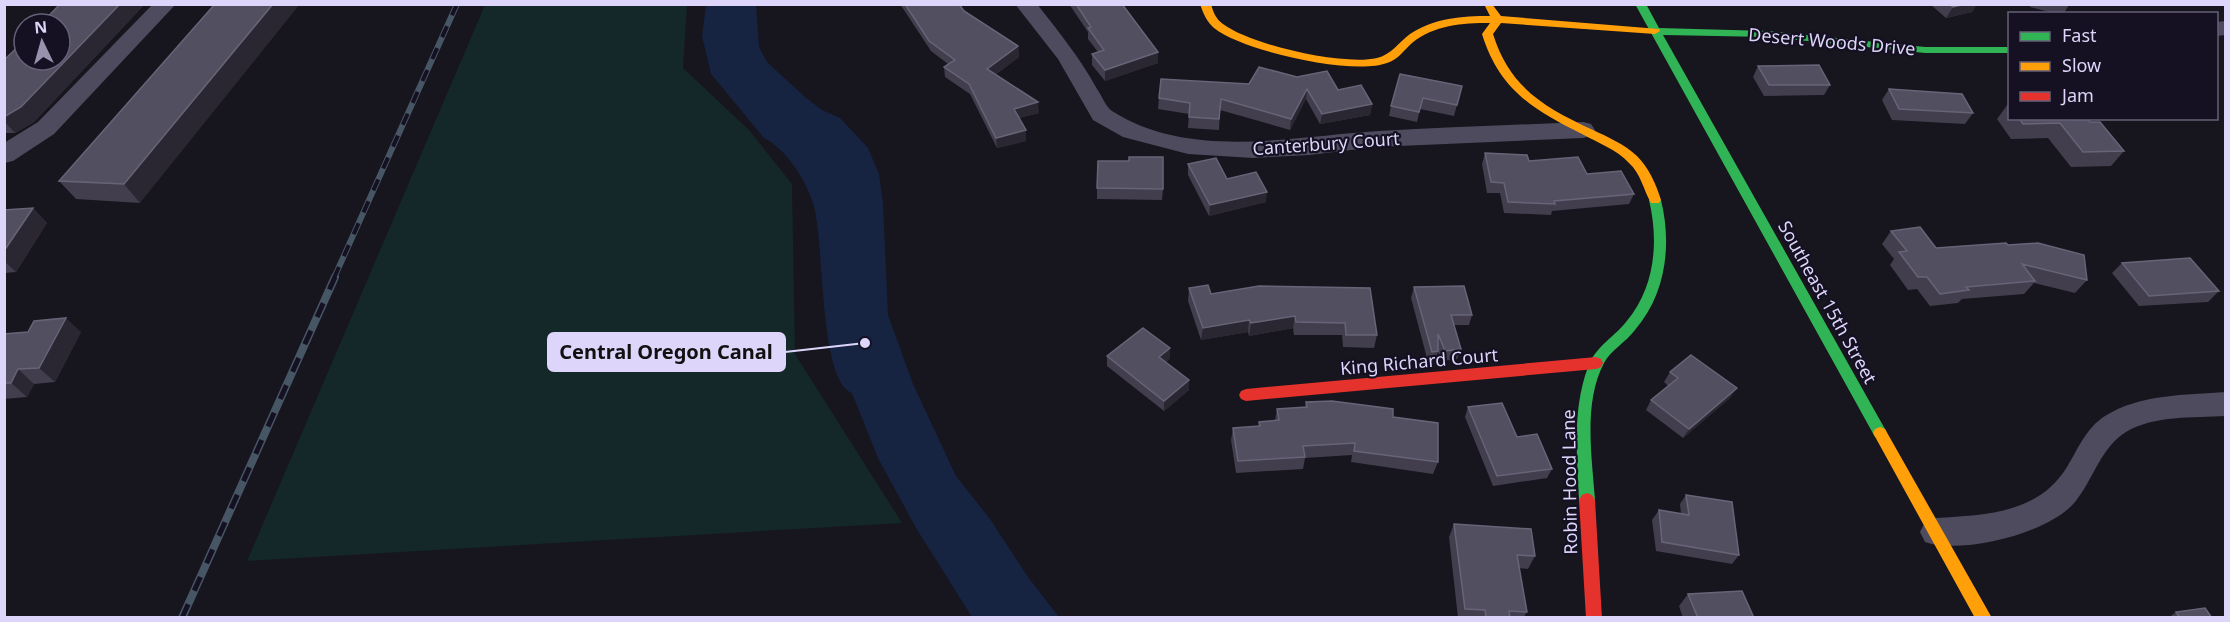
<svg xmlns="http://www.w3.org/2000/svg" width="2230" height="622" viewBox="0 0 2230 622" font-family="'Noto Sans',sans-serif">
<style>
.green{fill:#142729}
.water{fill:#162442}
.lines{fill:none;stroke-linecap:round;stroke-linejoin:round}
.street{fill:#4d4b5d;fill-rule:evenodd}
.fast{fill:#30b455;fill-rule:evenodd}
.slow{fill:#ff9f0a;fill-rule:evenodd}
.jam{fill:#e5322d;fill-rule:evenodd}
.rail-far1-casing{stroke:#475665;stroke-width:6}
.rail-casing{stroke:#475665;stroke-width:8}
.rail-far1{stroke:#151122;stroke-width:4;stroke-dasharray:12;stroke-linecap:butt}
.rail{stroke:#151122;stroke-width:5;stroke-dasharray:15;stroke-linecap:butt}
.wall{fill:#423e4d}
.shaded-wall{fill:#2a2732}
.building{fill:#524f60;stroke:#686478;stroke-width:1.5}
.labels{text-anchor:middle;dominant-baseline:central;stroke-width:4.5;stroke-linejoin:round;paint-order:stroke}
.street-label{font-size:18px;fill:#ddd6fa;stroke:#151122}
.leader{fill:none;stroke:#ddd6fa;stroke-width:2}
.callout-dot{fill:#ddd6fa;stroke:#151122;stroke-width:2}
.callout{fill:#ddd6fa;stroke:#ddd6fa;stroke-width:2}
.callout-label{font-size:20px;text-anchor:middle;font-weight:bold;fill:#111}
</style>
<rect width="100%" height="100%" fill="#17151e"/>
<path class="green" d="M485,5H687L683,68L749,130L792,184L795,354L902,523L247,561Z"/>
<path class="water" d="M706,5H756L759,47L767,62L805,97L822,110L840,118L868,148L879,174L883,204L888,315L913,384L956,476L990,519L1028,577L1059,617H972L916,528L878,458L852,393C818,380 825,239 813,203C805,179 787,150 764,138L711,74L702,36Z"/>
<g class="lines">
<path class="street" d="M153,4H176L54,134L13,161L4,163V143L38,122Z
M1015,4H1037C1059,32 1080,58 1097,89C1102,96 1106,107 1112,111C1191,161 1293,136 1379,131C1447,127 1515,125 1583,122L1591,124L1595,130L1591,136L1583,138L1376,147L1309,155L1253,158L1188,154L1123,137L1093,120L1058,59Z
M2226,21V35L2216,36V22Z
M2226,392V416C2194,418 2154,415 2126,432C2101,447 2093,480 2075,502C2050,533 1961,555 1925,542L1920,532L1925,522L1936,518C1985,515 2038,514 2067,467C2078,449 2086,428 2105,416C2140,394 2185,395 2226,392Z"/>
<path class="fast" d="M1635,4H1646L1659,28L1768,31L1925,47H2010V53H1925L1768,37L1663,35L1885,429L1887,433L1885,437L1880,439L1875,437Z
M1655,196L1661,200C1672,245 1666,294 1635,330C1626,342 1611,350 1604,363C1583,403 1592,457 1595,500L1592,505L1587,507L1582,505L1579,500C1577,456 1572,410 1588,367C1595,347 1613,338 1626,322C1655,288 1659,242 1649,200Z"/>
<path class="slow" d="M1200,4H1211C1213,12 1216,19 1223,24C1251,45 1343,66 1377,58C1391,55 1399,42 1410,34C1434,18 1462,16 1490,16L1484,4H1492L1501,16L1659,29L1660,31L1655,34L1501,23L1493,34C1510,88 1544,107 1593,130C1608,137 1624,144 1637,156C1649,168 1656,184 1661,200L1659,203H1651C1643,189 1641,174 1629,163C1616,149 1598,143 1582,134C1533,110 1499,89 1482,34L1490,23C1462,23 1434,25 1412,43C1404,50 1398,60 1387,63C1353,76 1242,51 1214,28C1207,22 1203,13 1200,4Z
M1880,427L1885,429L1992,618H1975L1873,433L1875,429Z"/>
<path class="jam" d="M1596,357L1601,359L1603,363L1601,367L1596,369L1246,401L1241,399L1239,395L1241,391L1246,389Z
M1587,493L1592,495L1595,500L1602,618H1586L1579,500L1582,495Z"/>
<g class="rail-far1-casing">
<path id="rail-far1" d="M334,278L457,4"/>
</g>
<g class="rail-casing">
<path id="rail" d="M182,618L335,277"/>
</g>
<use href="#rail-far1" class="rail-far1"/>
<use href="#rail" class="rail"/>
</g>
<path class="wall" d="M60,4H145L34,122L15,133H4V60Z
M900,4H959L964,11L1018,46L1019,57L995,75L1039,113L1019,118L1026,141L997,148L970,94L945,77L944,67L948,64L931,51Z
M1069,4H1122L1158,52V63L1105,81L1092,65V54L1098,52L1088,39V32Z
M1930,4H1977L1972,12L1946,18Z
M2030,4H2070L2063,14H2057L2030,7Z
M1758,66L1830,85L1824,95L1764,96L1753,77Z
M150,77L140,203L76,199L59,181Z
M1297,77L1338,90L1372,104L1370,115L1320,124L1306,99L1290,130L1220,110L1219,130L1188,128L1189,114L1158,109L1159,98Z
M1462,86L1454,116L1420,109L1417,122L1389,116L1391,106Z
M1889,89L1973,113L1965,124L1892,120L1882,100Z
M2008,104H2010V118H2087L2090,122L2124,151L2111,166L2071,167L2048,138L2011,139L1997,119Z
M1485,153L1529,161L1587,174L1634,194L1629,204L1552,211L1551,215L1504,213L1500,193H1487L1482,164Z
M1188,164L1227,179L1266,202L1209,216L1188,175Z
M1097,188L1163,189L1162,200L1097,199Z
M33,208L47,223L16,272L4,273V210Z
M1891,231L1936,248L2008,245L2087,280L2075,293L2034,283L2024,294L1962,299L1958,303L1930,306L1917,289L1908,290L1890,265L1894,259L1882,244Z
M2122,263L2219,291L2208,302L2139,306L2112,273Z
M1259,286L1377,335L1374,348L1343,347L1342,335H1294L1293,328L1249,336L1248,332L1201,340L1188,301L1189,288L1211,294Z
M1414,287L1472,315L1469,325H1454L1461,349L1457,359L1442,361L1438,352L1435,361L1428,362L1411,298Z
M81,332L55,382L34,384L27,397L4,399V334Z
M1107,356L1170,358L1166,362L1189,390L1164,411L1107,366Z
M1670,372L1730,398L1683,438L1646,410L1651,400L1668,386L1664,382Z
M1306,402L1393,417L1438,462L1433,474L1351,462L1352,455L1305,458L1303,469L1236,473L1231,440L1233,428L1258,427L1259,422L1275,421L1277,409L1305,407Z
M1468,407L1517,437L1552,469L1547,478L1493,486L1465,417Z
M1686,495L1739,555L1732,564L1656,551L1652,520L1659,510L1681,514L1680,504Z
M1454,524L1535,556L1528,569L1519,568L1527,612L1523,618H1458L1449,537Z
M1688,594L1754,618H1683L1679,606Z
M2176,612L2212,618H2168Z"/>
<path class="shaded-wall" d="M120,4H145L34,122L15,133L4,121V117Z
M273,4H300L140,203L124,184Z
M1965,4H1977L1972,12L1946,18L1953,7Z
M1018,46L1019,57L988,80L987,69Z
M1158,52V63L1105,81V70Z
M1307,89L1306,99L1290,130L1291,119Z
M1038,102L1039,113L1015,119L1014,109Z
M1372,104L1370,115L1320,124L1322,114Z
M1026,130V141L997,148L996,138Z
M1267,192L1266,202L1209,216L1210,205Z
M33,208L47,223L16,272L4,261V251Z
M1295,316L1293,328L1249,336L1251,323Z
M66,318L81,332L55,382L39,368Z
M1249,320L1248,332L1201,340L1203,328Z
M1170,348V358L1159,367V357Z
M18,369L34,384L27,397L11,383Z
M1189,380V390L1164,411V401Z
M1737,388L1730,398L1683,438L1689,429Z"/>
<path class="building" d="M60,4H120L21,107L4,117V60L24,41V60H60V24H41Z
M215,4H273L124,184L59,181Z
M905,4H959L964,11L1018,46L987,69L1038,102L1014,109L1026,130L996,138L969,84L944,67L955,60L929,41Z
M1076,4H1122L1158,52L1105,70L1092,54L1104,50L1088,28L1091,27Z
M1949,4H1965L1953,7Z
M1819,65L1830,85H1769L1758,66Z
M1259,67L1297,77L1327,71L1338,90L1361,85L1372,104L1322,114L1307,89L1291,119L1221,99L1219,119L1189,117L1190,103L1159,98L1161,79L1249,84Z
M1400,74L1462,86L1457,105L1423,98L1419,112L1391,106Z
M1889,89L1962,94L1973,113L1899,109Z
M2019,118H2087L2090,122H2100L2124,151L2083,152L2060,123L2023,124Z
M1485,153L1527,155L1529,161L1578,157L1587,174L1621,171L1634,194L1554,201L1555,204L1508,202L1504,183L1491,182Z
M1129,157H1163V189L1097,188L1098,161H1129Z
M1216,158L1227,179L1256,172L1267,192L1210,205L1188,164Z
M33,208L4,251V210Z
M1920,227L1936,248L2006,243L2008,245L2038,243L2084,255L2087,280L2022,264L2035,281L1966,287L1969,290L1940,294L1927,277H1918L1899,252L1907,251L1891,231Z
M2190,258L2219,291L2149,296L2122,263Z
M1208,285L1211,294L1259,286L1370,288L1377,335H1346L1345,323L1296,322L1295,316L1251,323L1249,320L1203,328L1189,288Z
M1464,286L1472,315H1451L1461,349L1445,351L1438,334V351L1432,352L1414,287Z
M66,318L39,368L18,369L11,383H4V334L28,332L34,321Z
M1143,328L1170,348L1159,357L1189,380L1164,401L1107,356Z
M1691,355L1737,388L1689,429L1651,400L1678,378L1670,372Z
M1332,401L1393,409V417L1438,423V462L1354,451L1355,443L1303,446L1305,457L1238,461L1233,428L1260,426L1259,422L1279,420L1277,409L1307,407L1306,402Z
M1502,403L1517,437L1537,434L1552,469L1497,476L1468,407Z
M1686,495L1732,502L1739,555L1662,542L1659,510L1689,515Z
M1454,524L1531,529L1535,556L1517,555L1527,612L1509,611L1510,618H1486L1485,610L1465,609Z
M1742,591L1754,618H1698L1688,594Z
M2205,608L2212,618H2180L2176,612Z"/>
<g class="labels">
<g class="street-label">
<text transform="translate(1832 41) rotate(5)">Desert Woods Drive</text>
<text transform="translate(1326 143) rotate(-4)">Canterbury Court</text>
<text transform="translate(1828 302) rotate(61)">Southeast 15th Street</text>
<text transform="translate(1419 361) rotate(-5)">King Richard Court</text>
<text transform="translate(1569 482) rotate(-91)">Robin Hood Lane</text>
</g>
</g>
<path class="leader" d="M865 343L785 352"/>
<circle class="callout-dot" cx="865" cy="343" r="6"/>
<rect class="callout" x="548" y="333" width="237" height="38" rx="6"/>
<g class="callout-label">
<text x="666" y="359">Central Oregon Canal</text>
</g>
<rect width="2230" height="622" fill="none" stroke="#ddd6fa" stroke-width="12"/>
<rect x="2008" y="12" width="210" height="108" fill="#151122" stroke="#656078" stroke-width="1.5"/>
<rect x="2020" y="32" width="30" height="9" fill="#30b455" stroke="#656078" stroke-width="1.5"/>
<text x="2062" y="42" font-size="18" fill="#ddd6fa">Fast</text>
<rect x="2020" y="62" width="30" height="9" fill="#ff9f0a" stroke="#656078" stroke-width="1.5"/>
<text x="2062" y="72" font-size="18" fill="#ddd6fa">Slow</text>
<rect x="2020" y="92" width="30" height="9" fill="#e5322d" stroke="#656078" stroke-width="1.5"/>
<text x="2062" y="102" font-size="18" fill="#ddd6fa">Jam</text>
<g transform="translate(42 42) rotate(355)"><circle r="28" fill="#151122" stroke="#656078" stroke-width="1.5"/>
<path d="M0-4.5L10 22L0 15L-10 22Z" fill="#9892ad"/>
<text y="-9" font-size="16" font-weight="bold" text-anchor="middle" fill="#ddd6fa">N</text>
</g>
</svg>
